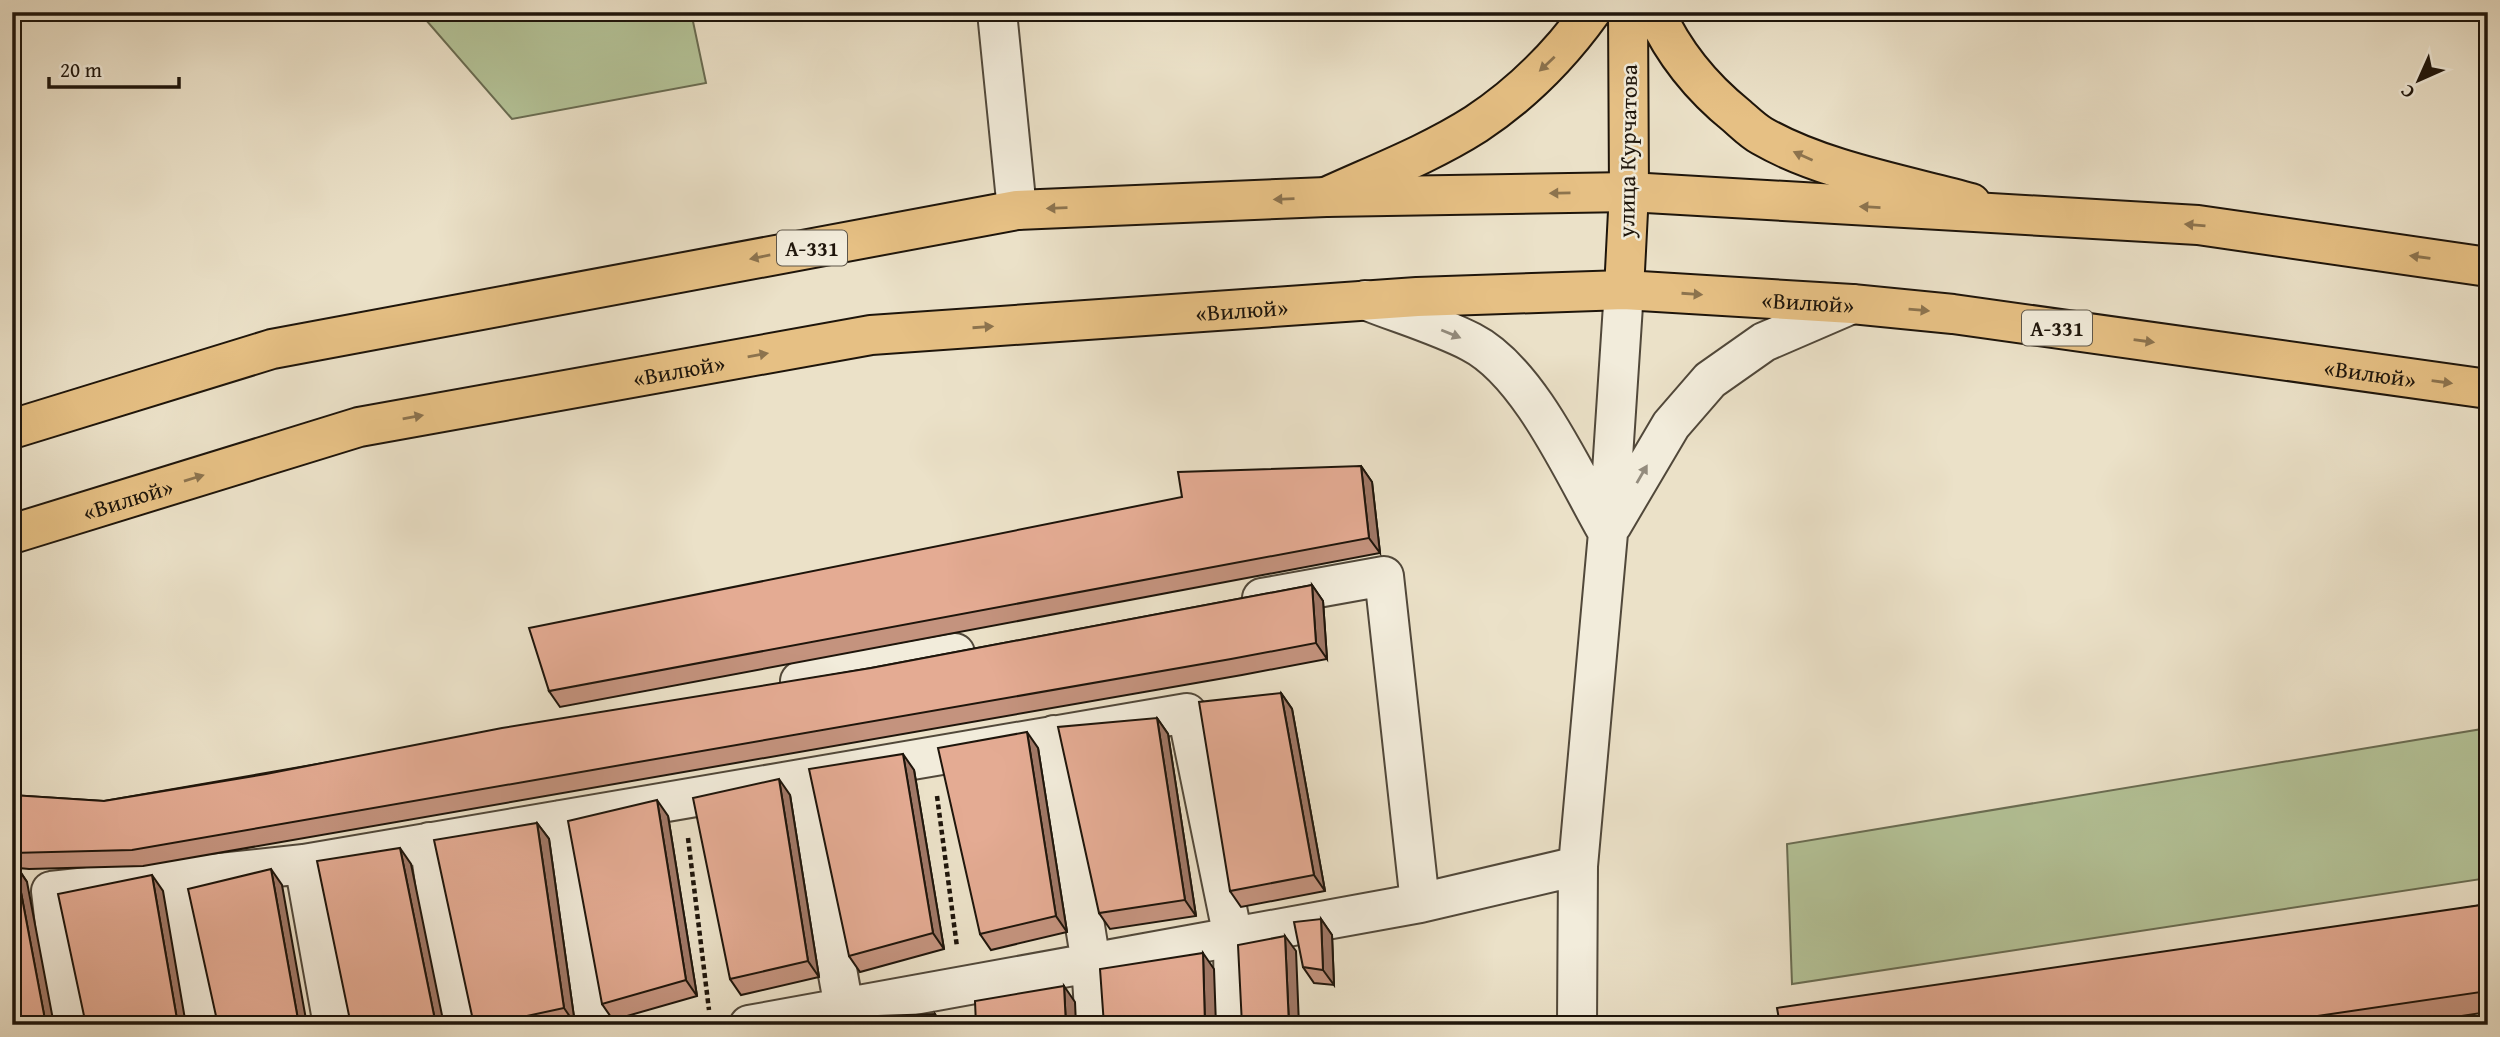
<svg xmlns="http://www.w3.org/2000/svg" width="2500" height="1037" viewBox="0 0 2500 1037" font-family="'Gentium Book Plus',serif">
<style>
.green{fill:#b4c398;stroke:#696c52;stroke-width:2}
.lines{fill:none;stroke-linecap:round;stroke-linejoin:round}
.minor-casing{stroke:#51483a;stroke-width:42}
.major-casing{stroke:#1e150b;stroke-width:42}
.highway-casing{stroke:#1e150b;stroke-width:42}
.path{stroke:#1e150b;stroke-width:4.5;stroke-dasharray:5 3.5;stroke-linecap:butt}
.minor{stroke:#f2ecdb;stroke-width:38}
.major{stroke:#e6c084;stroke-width:38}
.highway{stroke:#e6c084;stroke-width:38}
.wall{fill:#c4937e;stroke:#1e150b;stroke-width:2}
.shaded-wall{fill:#a07867;stroke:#1e150b;stroke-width:2}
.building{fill:#e4ab93;stroke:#1e150b;stroke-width:2}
.oneway{fill:#8c734e}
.oneway2{fill:#938b7d}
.labels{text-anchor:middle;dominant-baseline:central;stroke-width:5;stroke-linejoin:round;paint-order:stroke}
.shield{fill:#f2ecdb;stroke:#5e5649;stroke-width:2}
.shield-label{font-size:21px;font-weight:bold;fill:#1e150b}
.street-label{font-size:23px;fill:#1e150b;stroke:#f2ecdb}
</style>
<rect width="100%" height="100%" fill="#ebe1c8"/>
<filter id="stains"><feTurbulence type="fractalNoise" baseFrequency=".00286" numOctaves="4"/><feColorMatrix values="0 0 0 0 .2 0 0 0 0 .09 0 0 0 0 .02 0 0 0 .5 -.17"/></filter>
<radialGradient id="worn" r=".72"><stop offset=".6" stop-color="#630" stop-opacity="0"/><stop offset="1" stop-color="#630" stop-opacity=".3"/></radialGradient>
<path class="green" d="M419,12H691L706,83L512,119Z
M2488,728V878L1792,984L1787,844Z"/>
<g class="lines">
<g class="minor-casing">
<path id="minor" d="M997,12L1017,210
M1365,300C1400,314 1438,325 1471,342C1530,372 1575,476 1608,533
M1612,525L1671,425L1710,380L1764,342L1852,304
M1262,598L1384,576L1420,903
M800,681L955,653
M1054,735L1091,963L1095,1025
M803,779L844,1008V1025
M560,820L592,1025
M429,842L456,1025
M304,864L333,1025
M177,878L199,1025
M67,1025L51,891L304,864L1187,713L1233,937L1234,1025
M749,1025L1420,903L1578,866
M1577,1025L1578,866L1608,533L1624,290"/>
</g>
<g class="major-casing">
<path id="major" d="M1628,12L1629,192
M1655,12C1674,54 1701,87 1737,116C1745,123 1753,131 1762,136C1821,170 1905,185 1971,203
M1326,197C1376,174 1429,154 1476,124C1520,95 1560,55 1591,12"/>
</g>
<g class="highway-casing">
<g id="highway">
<path d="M1624,290L1629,192"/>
<path d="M12,429L272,349L1017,210L1326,197L1629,192L2198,225L2488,267"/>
<path id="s1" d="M12,534L359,427L871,335L1417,297L1624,290L1852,304L1953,314L2488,389"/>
</g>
</g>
<path class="path" d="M937,796L957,947
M688,838L709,1010"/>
<use href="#minor" class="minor"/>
<use href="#major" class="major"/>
<use href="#highway" class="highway"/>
</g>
<path class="wall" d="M1361,466L1372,482L1380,553L560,707L549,691Z
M1312,585L1323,601L1327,659L1242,675L143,866L29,869L18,868L27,882L12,1025V795L104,801L871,668Z
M1281,693L1292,709L1325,891L1241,907L1230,891Z
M1157,718L1168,734L1196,916L1110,929L1099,913Z
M1038,748L1067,932L991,950L980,934Z
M914,770L944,949L860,972L849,956Z
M790,795L819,977L741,995L730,979Z
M668,816L697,996L613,1020L602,1004Z
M537,823L549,839L575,1024L474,1025Z
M2488,904V1012L2402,1025H1780Z
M1321,919L1332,935L1334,985L1314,983L1303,967Z"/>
<path class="shaded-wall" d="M1361,466L1372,482L1380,553L1369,538Z
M1312,585L1323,601L1327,659L1316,643Z
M1281,693L1292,709L1325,891L1314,875Z
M1157,718L1168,734L1196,916L1185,900Z
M1027,732L1038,748L1067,932L1056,916Z
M903,754L914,770L944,949L933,933Z
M779,779L790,795L819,977L808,961Z
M657,800L668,816L697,996L686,980Z
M537,823L549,839L575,1024L564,1008Z
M400,848L411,864L444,1025H436Z
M16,866L27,882L54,1025H46Z
M271,869L282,885L307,1025H299Z
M152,875L163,891L186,1025H178Z
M1321,919L1332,935L1334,985L1323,970Z
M1285,936L1296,951L1299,1025H1289Z
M1203,953L1214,969L1216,1025H1205Z
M1064,986L1075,1002L1076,1025H1066Z
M935,1014L943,1025H936Z"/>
<path class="building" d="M1361,466L1369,538L549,691L529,628L1182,497L1178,472Z
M1312,585L1316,643L1231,659L132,850L12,853V795L104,801L266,774L502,728L871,668Z
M1281,693L1314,875L1230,891L1199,702Z
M1157,718L1185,900L1099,913L1058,727Z
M1027,732L1056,916L980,934L938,748Z
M903,754L933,933L849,956L809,769Z
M779,779L808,961L730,979L693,798Z
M657,800L686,980L602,1004L568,821Z
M537,823L564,1008L485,1025H474L434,840Z
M400,848L436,1025H351L317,861Z
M12,866H16L46,1025H12Z
M271,869L299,1025H218L188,889Z
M152,875L178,1025H86L58,894Z
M2488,904V991L2256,1025H1780L1777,1008Z
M1321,919L1323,970L1303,967L1294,922Z
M1285,936L1289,1025H1242L1238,945Z
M1203,953L1205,1025H1104L1100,969Z
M1064,986L1066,1025H976L975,1001Z
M935,1014L936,1025H851L850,1017Z"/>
<defs><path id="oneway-solid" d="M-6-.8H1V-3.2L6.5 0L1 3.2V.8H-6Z" transform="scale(1.75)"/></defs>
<g class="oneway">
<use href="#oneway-solid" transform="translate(1547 64) rotate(137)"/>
<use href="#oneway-solid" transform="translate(1803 156) rotate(-156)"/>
<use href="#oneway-solid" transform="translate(1560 193) rotate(179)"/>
<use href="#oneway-solid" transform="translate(1284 199) rotate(178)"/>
<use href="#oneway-solid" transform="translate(1870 207) rotate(-177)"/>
<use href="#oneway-solid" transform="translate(1057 208) rotate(178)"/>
<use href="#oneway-solid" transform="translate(2195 225) rotate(-175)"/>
<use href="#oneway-solid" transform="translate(760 257) rotate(169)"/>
<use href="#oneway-solid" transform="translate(2420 257) rotate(-172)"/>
<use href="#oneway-solid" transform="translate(1692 294) rotate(4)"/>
<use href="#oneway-solid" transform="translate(1919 310) rotate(5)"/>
<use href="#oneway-solid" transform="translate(983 327) rotate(-4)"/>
<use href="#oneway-solid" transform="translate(2144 341) rotate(8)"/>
<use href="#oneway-solid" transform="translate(758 355) rotate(-10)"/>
<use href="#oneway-solid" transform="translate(2442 382) rotate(8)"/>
<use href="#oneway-solid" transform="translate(413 417) rotate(-10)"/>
<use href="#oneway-solid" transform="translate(194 478) rotate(-17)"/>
</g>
<g class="oneway2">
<use href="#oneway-solid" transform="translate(1451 334) rotate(22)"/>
<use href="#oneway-solid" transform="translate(1642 474) rotate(-60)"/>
</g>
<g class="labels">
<g class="shield">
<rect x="777" y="230.5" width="70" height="35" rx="5"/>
<rect x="2022" y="310.5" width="70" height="35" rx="5"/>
</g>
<g class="shield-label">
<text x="812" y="248">А-331</text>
<text x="2057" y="328">А-331</text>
</g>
<g class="street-label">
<text transform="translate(1627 151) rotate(-89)">улица Курчатова</text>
<text stroke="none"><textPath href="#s1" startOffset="1822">«Вилюй»</textPath></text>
<text stroke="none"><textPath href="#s1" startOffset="1255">«Вилюй»</textPath></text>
<text stroke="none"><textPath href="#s1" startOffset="688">«Вилюй»</textPath></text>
<text stroke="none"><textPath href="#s1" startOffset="2389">«Вилюй»</textPath></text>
<text stroke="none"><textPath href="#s1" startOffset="121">«Вилюй»</textPath></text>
</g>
</g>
<rect width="2500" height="1037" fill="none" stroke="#ebe1c8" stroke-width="42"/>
<rect x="14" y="14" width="2472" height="1009" fill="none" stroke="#1e150b" stroke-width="3.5"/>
<rect x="21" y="21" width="2458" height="995" fill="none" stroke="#1e150b" stroke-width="2"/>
<g transform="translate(2419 80) rotate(225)" stroke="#f2ecdb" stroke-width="5" paint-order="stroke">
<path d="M0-5L12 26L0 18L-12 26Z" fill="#1e150b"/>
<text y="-10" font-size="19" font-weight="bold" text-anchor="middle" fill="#1e150b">С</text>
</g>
<path d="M49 77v10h130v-10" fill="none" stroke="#1e150b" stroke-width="3.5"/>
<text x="60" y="77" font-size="21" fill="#1e150b" stroke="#f2ecdb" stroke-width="5" paint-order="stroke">20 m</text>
<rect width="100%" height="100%" filter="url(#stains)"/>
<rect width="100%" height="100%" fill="url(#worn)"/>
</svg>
